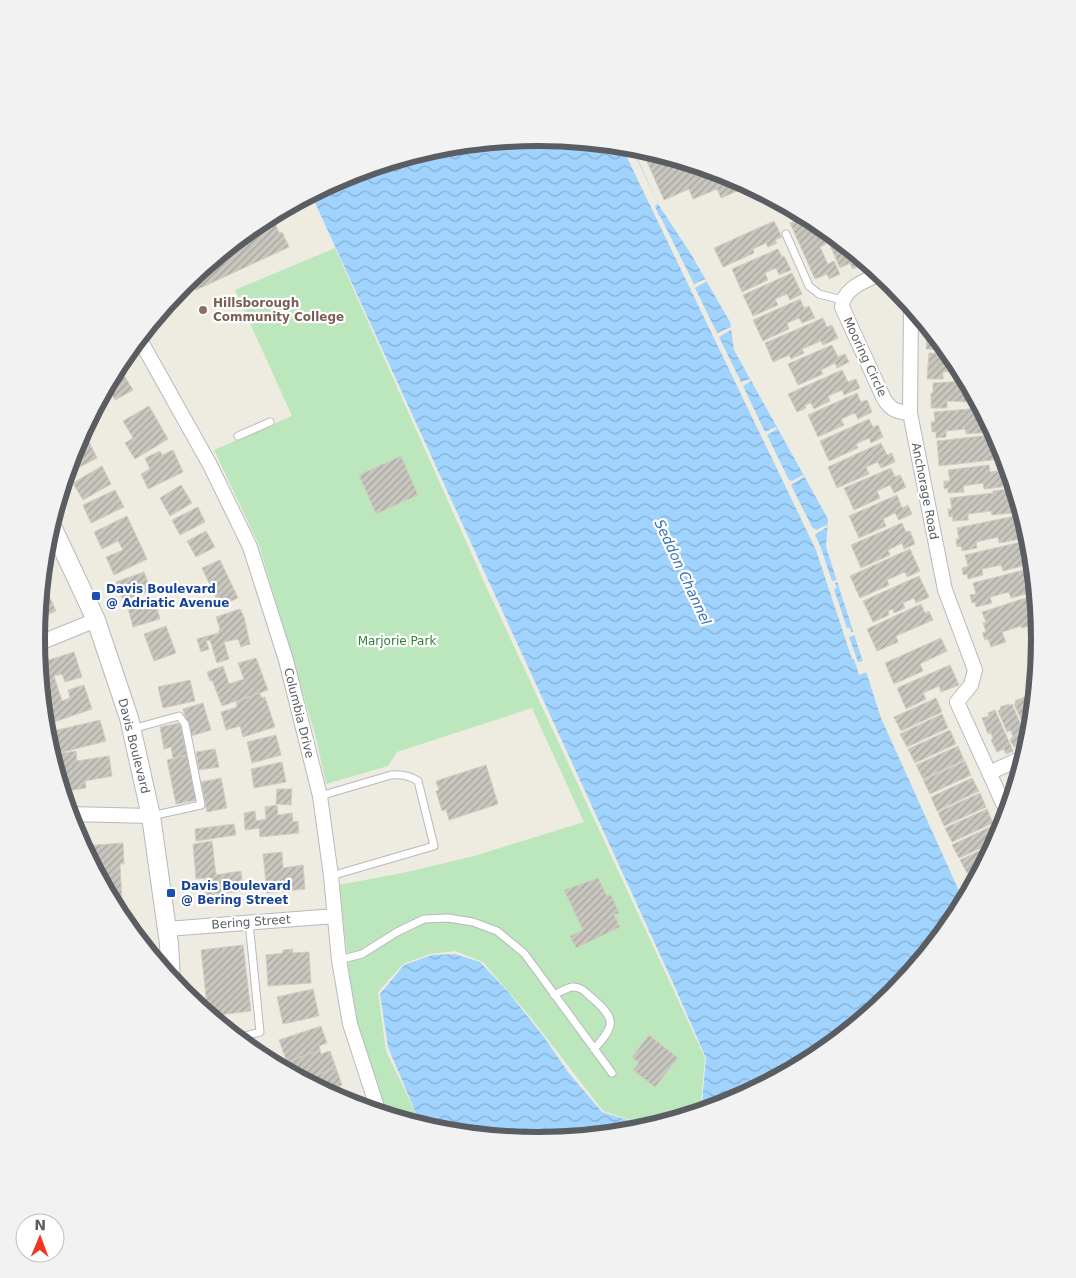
<svg xmlns="http://www.w3.org/2000/svg" width="1076" height="1278" viewBox="0 0 1076 1278" font-family="'DejaVu Sans',sans-serif">
<style>
.green{fill:#bce7bc}
.water{fill:url(#water-waves)}
.pier{fill:#eeebe1}
.building{fill:url(#building-hatch);stroke:#d2cdbf}
.lines{fill:none;stroke-linecap:round;stroke-linejoin:round}
.service-casing{stroke:#b7b9bf;stroke-width:9}
.minor-casing{stroke:#b7b9bf;stroke-width:16}
.tertiary-casing{stroke:#b7b9bf;stroke-width:20}
.service{stroke:#fff;stroke-width:7}
.minor{stroke:#fff;stroke-width:14}
.tertiary{stroke:#fff;stroke-width:18}
.education-dot{fill:#8d6e63;stroke:#fff;stroke-width:2}
.transit-dot{fill:#1a4fb4;stroke:#fff;stroke-width:2}
.labels{text-anchor:middle;dominant-baseline:central;stroke-width:4.5;stroke-linejoin:round;paint-order:stroke}
.education-label{font-size:12px;font-weight:bold;fill:#785e54;stroke:#fff;text-anchor:start}
.street-label{font-size:12px;fill:#5a5e63;stroke:#fff}
.transit-label{font-size:12px;font-weight:bold;fill:#164399;stroke:#fff;text-anchor:start}
.park-label{font-size:12px;fill:#2f8435;stroke:#fff}
.water-label{font-size:14px;font-style:italic;fill:#3873b6;stroke:#fff}
.rim{fill:none;stroke:#5a5e63;stroke-width:6}
</style>
<defs>
<pattern id="water-waves" width="16" height="10" patternUnits="userSpaceOnUse" patternTransform="scale(1.25)"><rect width="16" height="10" fill="#a0d4ff"/><path d="M0 5q4-4 8 0t8 0" fill="none" stroke="#85afd2"/></pattern>
<pattern id="building-hatch" width="6" height="6" patternUnits="userSpaceOnUse" patternTransform="scale(1.25)"><rect width="6" height="6" fill="#c8c6be"/><path d="M-1 1l2-2M0 6l6-6M5 7l2-2" fill="none" stroke="#a5a49e"/></pattern>
</defs>
<rect width="100%" height="100%" fill="#eeebe1"/>
<path class="green" d="M335,248L485,584L705,1058L701,1102L682,1117L646,1125L603,1111L532,1019L483,962L455,951L430,954L403,964L378,992L386,1051L422,1126L388,1115L387,1113L355,1023L339,885L407,872L474,856L584,822L532,708L397,752L388,766L326,784L316,738L259,545L214,450L292,416L235,290Z"/>
<path class="water" d="M538,137L632,146L658,204L691,254L730,322L734,350L828,519L826,547L881,718L964,902L955,918L893,994L817,1056L730,1103L687,1115L702,1103L706,1058L674,985L311,194L346,175L440,147Z
M455,954L480,962L509,993L544,1037L568,1072L602,1112L647,1126L655,1125L636,1131L538,1141L440,1131L421,1125L388,1047L380,994L404,965L432,955Z"/>
<path class="pier" d="M621,145L631,146L658,204L655,206L659,216H660L694,284L705,279L707,281L695,288L717,333L731,327V330L719,337L741,382L750,379L751,381L743,386L765,432L776,427L777,429L767,435L789,480L792,481L803,475L804,477L791,485L813,529L814,528L816,530L827,525V527L815,535L821,548L832,581L837,580L838,582L835,583L837,588L834,589L847,628H850L851,632H854L855,635L849,637L858,662L863,661L867,672L859,675L854,659H852L816,550Z"/>
<path class="building" d="M655,153L686,162L684,165L693,169L699,166L730,176L760,191L754,194L749,186L721,198L717,189L693,199L689,189L664,200L645,157Z
M806,216L816,222L826,244L820,247L828,264L834,261L840,274L829,279L827,274L815,279L790,223Z
M774,221L782,237L775,240L777,243L768,247L766,243L753,249L754,253L723,267L714,248Z
M275,223L279,233L282,232L289,247L196,290L190,278L236,241Z
M821,225L864,260L865,263L853,269L850,263L840,268Z
M778,249L782,257L784,256L791,270L779,275L776,268L765,273L768,280L742,292L732,269Z
M792,273L802,294L790,300L787,294L775,299L778,305L753,316L743,295Z
M800,299L804,308L809,306L815,318L802,323L799,318L787,323L789,329L763,341L753,320Z
M823,318L827,327L832,325L838,338L823,345L821,341L802,349L804,353L791,359L789,355L773,362L765,343Z
M931,331L943,345L942,350L926,349L927,335H931Z
M832,345L838,357L845,354L849,362L837,368L835,363L821,370L823,374L798,385L788,364Z
M929,353H949L955,360L964,377L960,378V371L943,372V379H927Z
M115,370L118,375L122,372L133,390L115,400L107,386Z
M842,370L848,382L856,379L860,388L844,395L842,390L828,396L830,401L814,409L811,403L805,405L806,408L797,412L788,394Z
M966,381L975,399L970,400V402L947,401V408H931V393H933V383Z
M857,393L861,402L867,400L872,412L858,419L855,413L841,419L844,425L818,437L808,415Z
M149,406L168,439L135,459L125,443L133,438L123,421Z
M981,408L993,432L966,434L965,429L946,431V437L936,438V432H932L931,422H935L934,412Z
M869,419L873,427L878,425L883,437L871,443L869,438L856,444L858,448L829,461L820,441Z
M991,435L992,447L998,446L1000,459L939,466L937,441Z
M88,440L97,458L68,473L74,448Z
M881,443L887,455L892,453L895,462L881,468L878,462L866,467L869,474L837,488L828,467Z
M173,450L183,472L148,489L141,474L150,469L145,458L160,451L162,455Z
M401,456L418,495L376,514L359,475Z
M989,465L990,472L1006,470L1008,486L984,489L983,483L963,486L964,492L948,493V488L944,489V481H950L948,470Z
M102,466L111,484L83,500L73,483Z
M891,468L895,477L900,475L906,487L894,493L890,485L877,491L880,498L854,510L844,488Z
M181,485L192,503L170,516L160,498Z
M1009,489L1012,513L992,515L991,511L968,514V520L953,521L952,516L949,517L948,509H952L950,498L993,493V491Z
M115,490L124,507L91,523L83,505Z
M897,495L902,508L908,505L912,514L899,520L895,513L883,519L886,526L859,538L849,516Z
M198,507L205,522L180,535L172,520Z
M127,516L147,559L114,575L106,557L123,550L118,541L102,549L94,532Z
M1015,516L1020,539L999,543L998,537L976,542L977,548L962,551L961,546L957,547L956,539H959L957,528Z
M902,523L906,532L910,531L915,544L904,549L902,543L888,550L890,555L861,568L851,545Z
M206,531L215,547L196,557L187,541Z
M1021,542L1026,565L1003,571L1001,565L982,569L983,575L968,579L967,574L963,575L962,568L968,566L965,555Z
M910,549L920,571L907,577L905,572L887,580L889,585L860,598L850,576Z
M220,560L238,598L220,606L202,568Z
M1028,569L1034,592L1011,598L1009,592L990,597L992,603L976,607L975,602L972,603L970,595L976,594L973,583Z
M144,572L151,591L123,600L116,582Z
M919,576L929,597L916,603L914,598L903,603L905,608L894,613L893,609L888,611L889,615L873,622L863,601Z
M42,580L56,611L38,619Z
M1035,595L1038,623L1022,628L1021,626L1002,632L1006,642L991,647L988,639L985,640L982,633L986,632L983,623L986,622L982,612Z
M155,601L160,619L133,627L128,608Z
M921,604L925,613L929,611L933,620L896,636L898,642L877,651L867,629Z
M240,609L244,617L250,644L241,647L238,639L224,642L229,659L217,663L210,640L206,641L209,649L201,652L197,639L218,633L220,629L216,617Z
M166,626L176,653L154,661L144,634Z
M941,638L947,651L920,664L923,671L894,684L885,663Z
M74,652L82,677L65,682L62,674L54,676L62,701L70,698L68,690L84,685L92,709L51,723L42,694L39,663Z
M256,658L268,690L222,706L212,680L210,681L207,672L223,666L229,684L244,679L238,663Z
M950,665L959,685L941,692L939,686L923,693L926,699L906,709L897,688Z
M190,680L195,701L163,708L158,687Z
M260,693L262,698L265,697L275,727L243,737L240,726L226,730L221,712L237,707L236,702Z
M1025,697L1026,698L1029,697L1033,707L1029,739L1026,732L1028,731L1027,728L1029,727L1027,722L1023,724L1014,704L1016,703L1015,701Z
M936,698L942,712L901,731L894,717Z
M203,703L211,730L191,736L183,709Z
M1009,704L1010,706L1012,704L1028,741L1025,742L1027,745L1018,749L1017,746L1014,747L1010,740L1013,736L1010,730L1007,732L998,711L1001,709L1000,707Z
M995,710L1013,751L1006,754L1004,749L997,752L991,740L993,739L991,733L988,734L982,718L989,716L988,713Z
M942,714L948,728L907,747L900,734Z
M100,720L106,741L59,753L53,731Z
M180,723L187,755L173,758L171,747L164,749L160,727Z
M950,730L956,744L915,763L908,749Z
M276,735L281,755L252,763L247,742Z
M958,746L964,760L923,779L916,765Z
M215,749L219,767L199,770L196,752Z
M76,751L77,761L109,756L112,776L85,781L86,788L67,791L62,765L55,766L51,755Z
M187,755L197,800L176,804L167,760Z
M965,761L971,775L930,794L923,780Z
M282,762L286,782L254,788L251,769Z
M486,765L498,804L449,820L446,809L442,811L436,791L439,790L436,781Z
M221,778L227,808L207,812L201,782Z
M972,778L979,791L937,811L931,797Z
M277,789H292L291,805L276,804Z
M980,793L986,807L944,826L938,812Z
M277,805L278,815L292,813L293,822L298,821L299,833L260,837L259,828L245,830L244,813L255,811L256,821L266,819L265,807Z
M987,809L993,823L952,842L945,828Z
M234,824L236,835L196,841L195,829Z
M994,825L999,836L996,841L959,858L952,845Z
M212,841L216,875L241,871L243,891L206,895L205,878L196,879L193,844Z
M123,843L124,864H120L123,920L82,846Z
M994,844L983,866L967,873L960,860Z
M282,852L283,868L303,865L305,889L267,893L263,854Z
M598,878L607,896L611,895L619,913L614,915L620,927L576,948L570,936L583,930L564,890Z
M243,945L251,1011L210,1016L208,1015L201,950Z
M293,949L292,953L309,952L311,983L268,986L266,955L283,953V950Z
M313,989L319,1016L283,1024L277,997Z
M321,1026L327,1043L319,1046L320,1050L287,1062L279,1040Z
M649,1035L678,1058L655,1087L633,1070L639,1063L632,1057Z
M261,1046L265,1057L263,1058L251,1049Z
M320,1050L321,1054L330,1051L336,1068L303,1080L291,1073L287,1062Z
M336,1068L342,1085L334,1088L335,1092L329,1094L303,1080Z
M335,1092L336,1097L345,1094L348,1103L329,1094Z"/>
<g class="lines">
<g class="service-casing">
<path id="service" d="M786,234L809,286L819,294L842,300
M238,436L270,422
M45,548L59,541
M132,729L179,716L185,724L201,805L151,816
M320,796L391,775C401,774 409,775 418,781L434,846L331,876
M339,960L362,954L397,932L424,919L448,918L473,922L497,931L524,953L612,1073
M554,995C560,992 566,988 572,987C581,986 586,993 592,998C617,1019 615,1026 594,1049
M238,1038L260,1032L249,922"/>
</g>
<g class="minor-casing">
<path id="minor" d="M880,274C865,281 843,288 842,307L884,399C891,410 897,412 910,413
M911,306L910,413L945,590L975,670L971,685L957,702L1007,812
M139,338L210,465L250,547L286,660L320,796L331,876L339,960L350,1024L379,1113
M37,644L96,620
M989,773L1024,757
M69,814L151,816
M167,929L335,916"/>
</g>
<g class="tertiary-casing">
<path id="tertiary" d="M51,524L96,620L129,718L151,816L169,944L171,980"/>
</g>
<use href="#service" class="service"/>
<use href="#minor" class="minor"/>
<use href="#tertiary" class="tertiary"/>
</g>
<circle class="education-dot" cx="203" cy="310" r="5"/>
<g class="transit-dot">
<rect x="91" y="591" width="10" height="10" rx="2.5"/>
<rect x="166" y="888" width="10" height="10" rx="2.5"/>
</g>
<g class="labels">
<g class="education-label">
<text x="213" y="303">Hillsborough<tspan x="213" dy="14">Community College</tspan></text>
</g>
<g class="street-label">
<text transform="translate(865 357) rotate(65)">Mooring Circle</text>
<text transform="translate(925 491) rotate(79)">Anchorage Road</text>
<text transform="translate(299 713) rotate(76)">Columbia Drive</text>
<text transform="translate(134 746) rotate(76)">Davis Boulevard</text>
<text transform="translate(251 922) rotate(-4)">Bering Street</text>
</g>
<g class="transit-label">
<text x="106" y="589">Davis Boulevard<tspan x="106" dy="14">@ Adriatic Avenue</tspan></text>
<text x="181" y="886">Davis Boulevard<tspan x="181" dy="14">@ Bering Street</tspan></text>
</g>
<g class="park-label">
<text x="397" y="641">Marjorie Park</text>
</g>
<g class="water-label">
<text transform="translate(683 572) rotate(65)">Seddon Channel</text>
</g>
</g>
<path d="M0 0H1076V1278H0ZM45 639a493 493 0 1 1 986 0a493 493 0 1 1-986 0Z" fill="#f2f2f3" fill-rule="evenodd"/>
<path class="rim" d="M45 639a493 493 0 1 1 986 0a493 493 0 1 1-986 0Z"/>
<g transform="translate(40 1238) rotate(1)"><circle r="24" fill="#ffffff" stroke="#bdbfc1"/>
<path d="M0-4L9 19L0 12L-9 19Z" fill="#f23623"/>
<text y="-8" font-size="14" font-weight="bold" text-anchor="middle" fill="#5a5e63">N</text>
</g>
</svg>
